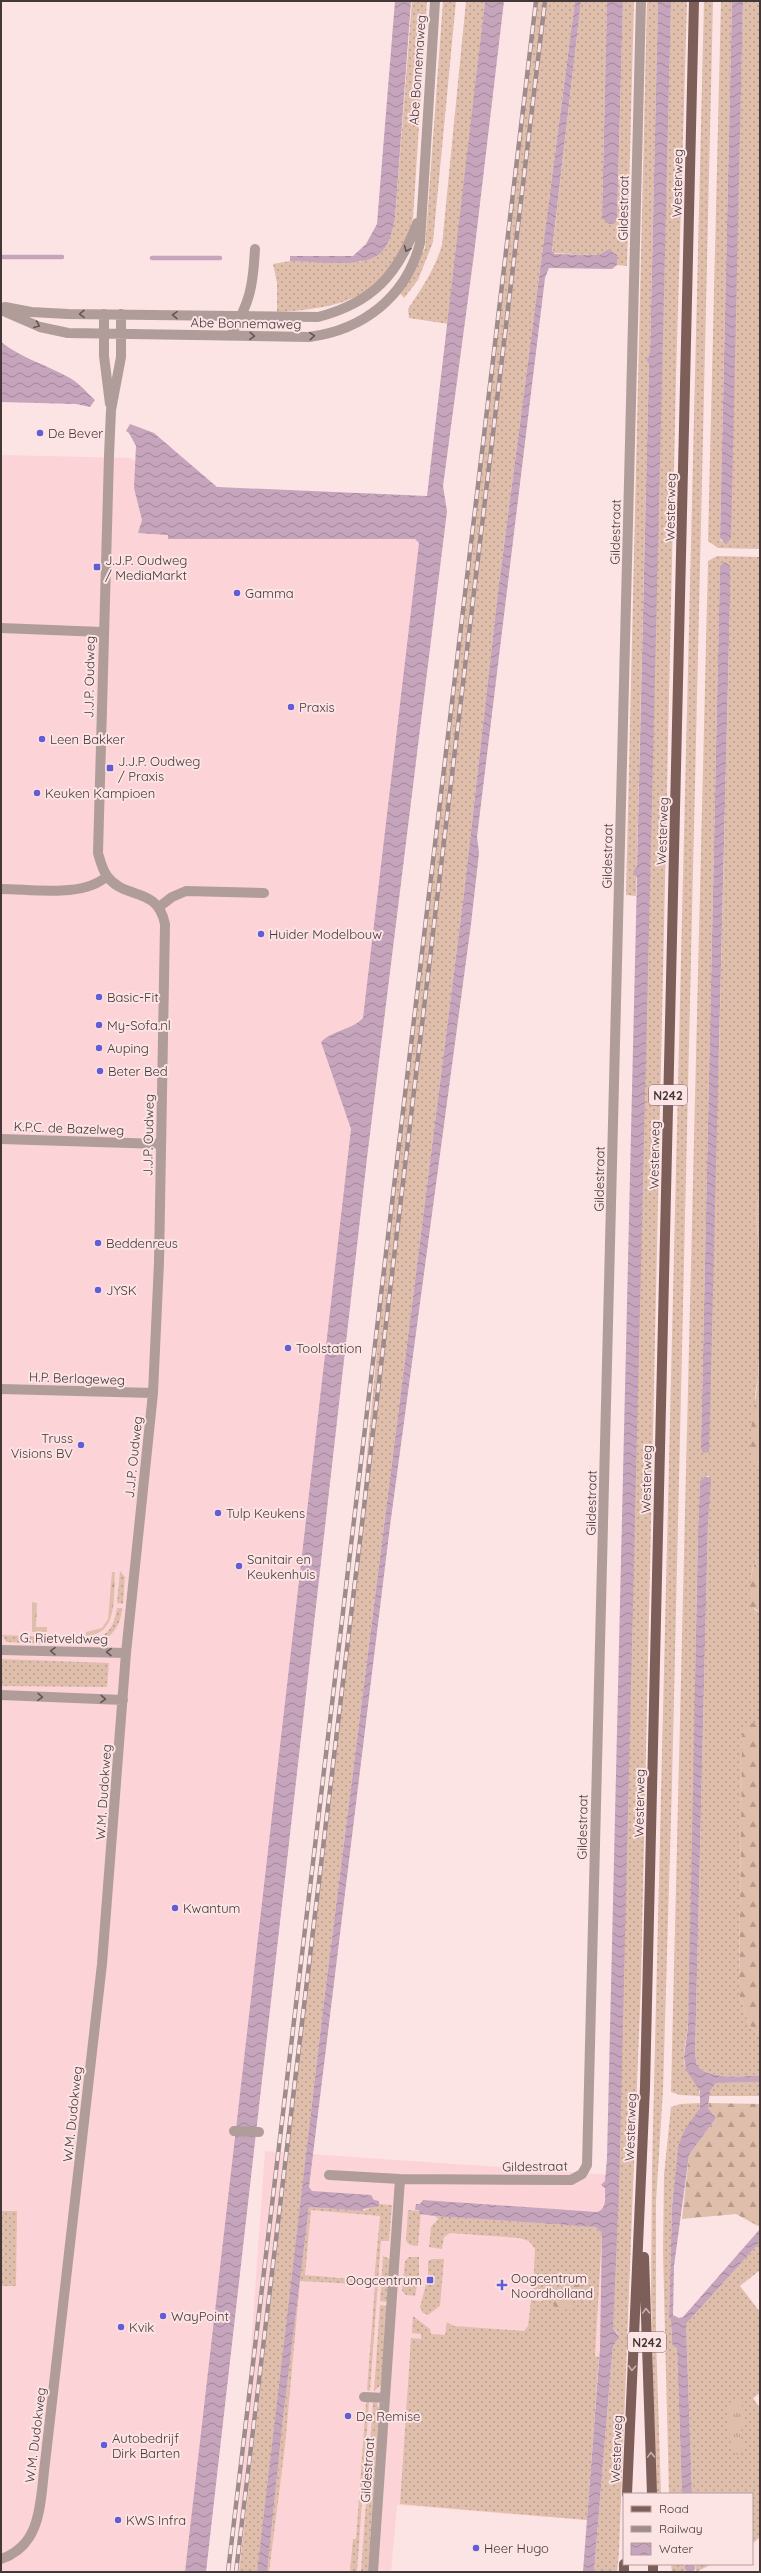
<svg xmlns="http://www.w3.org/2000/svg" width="761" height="2573" viewBox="0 0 761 2573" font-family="Quicksand,sans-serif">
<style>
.built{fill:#fcd4d7}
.grass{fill:url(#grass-dots);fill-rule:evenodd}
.forest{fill:url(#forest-firs)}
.park{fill:url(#park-tufts)}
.water{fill:url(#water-waves)}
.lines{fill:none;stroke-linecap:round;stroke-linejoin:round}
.stream{stroke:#c5a4bc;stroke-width:4.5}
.street{stroke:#b09d99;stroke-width:10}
.primary{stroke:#7d5e58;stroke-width:10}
.rail-casing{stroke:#9e8b8c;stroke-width:4.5}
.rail{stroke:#fce3e4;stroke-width:3;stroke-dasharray:9;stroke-linecap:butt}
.oneway{stroke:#645655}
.oneway2{stroke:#c9aeac}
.poi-dot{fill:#625dd6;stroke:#fce3e4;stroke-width:1.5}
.labels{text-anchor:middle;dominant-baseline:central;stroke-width:4;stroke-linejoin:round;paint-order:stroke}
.shield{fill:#fce3e4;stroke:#7a6b6c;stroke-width:1}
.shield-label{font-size:12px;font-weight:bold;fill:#433738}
.street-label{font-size:13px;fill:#433738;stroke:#fce3e4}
.poi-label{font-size:13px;fill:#433738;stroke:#fce3e4;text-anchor:start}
</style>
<defs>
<pattern id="grass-dots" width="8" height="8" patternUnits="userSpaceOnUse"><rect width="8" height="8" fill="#e0beac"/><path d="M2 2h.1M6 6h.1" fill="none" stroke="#b79b8d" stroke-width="1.8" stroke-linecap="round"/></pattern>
<pattern id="forest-firs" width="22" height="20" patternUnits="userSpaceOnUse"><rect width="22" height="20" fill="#e0beac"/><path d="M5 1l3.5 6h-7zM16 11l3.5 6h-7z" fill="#b79b8d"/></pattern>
<pattern id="park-tufts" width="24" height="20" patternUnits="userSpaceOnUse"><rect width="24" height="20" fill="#e0beac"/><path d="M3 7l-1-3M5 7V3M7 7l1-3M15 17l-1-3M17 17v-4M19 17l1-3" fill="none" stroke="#b79b8d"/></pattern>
<pattern id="water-waves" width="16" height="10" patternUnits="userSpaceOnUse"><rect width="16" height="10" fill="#c5a4bc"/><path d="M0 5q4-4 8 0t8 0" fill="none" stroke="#a2869a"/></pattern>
</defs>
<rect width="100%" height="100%" fill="#fce3e4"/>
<path class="built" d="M1,455L130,458L200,496L434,509L191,2572H1Z
M265,2151L615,2175L590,2456L587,2520L397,2505L391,2572H235Z"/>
<path class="grass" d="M412,1H427L413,218C390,294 352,308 277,312V283L273,264L290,261L361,262L391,233L395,218Z
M443,1H456L433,242L418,280L404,298L400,293L425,248Z
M466,1H485L449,324L409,318L408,309C422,288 435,269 442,245Z
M537,1H575L498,592L464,893L324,2001L258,2566L257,2572H239L286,2166L284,2154L362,1506L396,1153Z
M581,1H607L602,218L617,221L623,1H634L627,266L617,265V255L610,250L599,255L552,253Z
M647,1H658L650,355L646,360L649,364L636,896L626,895Z
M671,1H687L676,377L641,1980L619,2552L617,2572H594L610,2378L613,2346L618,2334L613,2328Z
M704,1H713L672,1783L663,2090L656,2201V2338L661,2494H656L651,2295L652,2171Z
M721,1H732L720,538L721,541H730L743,1H760V549L718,548L708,541Z
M717,556L760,557V1187L756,1215L760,1262V1340L758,1379L755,1395L753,1457L760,1472V1558C747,1563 751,1599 754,1610L760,1612V1729L759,1725L742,1736L739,1994L749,2024L760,2037V2078C741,2075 712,2080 697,2066L695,2054L708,1521L709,1476H705L700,1481L698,1532C694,1696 695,1861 688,2025C687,2036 684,2047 684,2058C683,2074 700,2082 700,2096L680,2095L671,2092L708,561ZM720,566H730V599L719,1053L701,1448Z
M120,1571L125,1577L123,1604L117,1603Z
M117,1608H122C121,1629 107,1644 86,1644C80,1644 75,1645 71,1641L70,1638C99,1640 112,1639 117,1608Z
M2,1635L59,1637L55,1642L51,1644L6,1642Z
M1,1659L109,1663L107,1687L1,1686Z
M760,2080V2096H709L710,2091L716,2083L759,2082Z
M700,2103V2108L678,2147L672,2207L669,2318L671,2320L672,2344L677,2349L682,2494H669L663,2251L664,2175L671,2107L680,2104Z
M379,2204L392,2205L389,2241H381L370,2391L367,2390L375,2285L300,2281L285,2446L269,2572H267L283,2418L309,2207L363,2211ZM311,2210L380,2216L374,2281L305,2275Z
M408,2210L421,2211L418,2246L410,2245L406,2241Z
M1,2211H17L16,2286H1Z
M435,2216L596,2227L602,2233L595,2356L599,2357L587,2520L400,2504L411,2338L421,2339V2334L412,2333L413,2316L430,2329L431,2334L445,2335L447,2322L454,2326L524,2331L528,2326L531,2300L542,2301L544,2291L533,2290L535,2249L529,2241L519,2238L450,2233L444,2237L442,2249L429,2247L431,2227L438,2219Z
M760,2242V2270L740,2286L760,2312V2393L753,2398L760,2408V2537L752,2544V2494H692L686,2324Z
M383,2256L390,2259L387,2302L380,2301Z
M409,2257H419V2276L415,2296L406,2295L402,2291L405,2261Z
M432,2259H444L440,2306L428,2315L423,2313L420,2307L428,2277V2261Z
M380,2305L387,2306L381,2385L374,2391Z
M366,2402H369L357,2572H350L353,2539H356Z
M373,2402L377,2403L379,2409L368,2572H361Z
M671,2564H685V2572H672Z
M695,2564H712L696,2572Z"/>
<path class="forest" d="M760,1187V1262L756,1215Z
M760,1340V1472C742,1445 756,1407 758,1378C759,1365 759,1353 760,1340Z
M760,1558V1612L750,1606C750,1595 749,1563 760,1558Z
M112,1572H115C113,1597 119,1634 86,1636V1632L102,1628L108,1619Z
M32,1602L37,1603L36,1627H47V1632H32Z
M752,1723L759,1725L760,1729V2037L749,2024L739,1994L742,1736L746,1726Z
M709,2103L760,2104V2227L736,2214L682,2219L689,2155L716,2118L708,2108Z
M570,2277L582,2279L583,2284L572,2291L564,2287L563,2282Z
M555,2295L566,2296L572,2304V2308L560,2311L551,2302V2298Z"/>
<path class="park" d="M734,2400H740L745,2415L740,2435L745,2448L744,2452L737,2455L731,2448C731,2433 724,2417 729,2403Z"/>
<path class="water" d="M395,1H411L395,218C392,231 389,249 376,256C357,268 313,261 290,261V256H353L366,244L377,224Z
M485,1H504L474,254L443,486L447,511L367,1158L206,2572H185L351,1129L321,1042C333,1030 352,1030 363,1018L419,543L415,539H168V535L138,533L142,520L134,488L136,446L129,433L126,431L130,424L154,433L217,487L427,496Z
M575,1H581L552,251L555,254L599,255L609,249L617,255V265L612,269L549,268L545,278L477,837L479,853L471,924L390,1526L309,2187L312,2191L371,2195L374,2200L379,2201V2206L363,2209V2211L309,2207L283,2418L267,2572H257L324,2001L464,893L498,592Z
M607,1H623L617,219L615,223L609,224L602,218Z
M658,1H671L619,2190L613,2328L619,2337L613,2346L610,2378L594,2572H583L600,2348L602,2233L596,2227L435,2216L420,2214L419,2210H415L416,2204H420L423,2200L597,2212C607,2209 605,2197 605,2188L601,2185L605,2181L607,2158L637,877L633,872L637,866L649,364L646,360L650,355Z
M732,1H743L731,539L726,544L720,538Z
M1,342C21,358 47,365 70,378C80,384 86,392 95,400L90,407L76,404L1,402Z
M725,562L730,566V599L709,1452L703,1453L701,1448L720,566Z
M705,1476L711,1478L708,1521L695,2054L697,2066C711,2080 741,2076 759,2076L760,2080L759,2082L716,2083L710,2091L708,2108L716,2118L689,2155L674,2266L673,2315L679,2318L683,2317L760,2229V2242L686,2324L692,2494H682L677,2349L672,2344L671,2320L669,2318L672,2207L678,2147L684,2131L700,2108V2091L686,2070L684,2057L688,2027L691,1887L698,1532L700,1481Z
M685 2568a5 5 0 1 1 10 0a5 5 0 1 1-10 0Z"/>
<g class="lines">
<path class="stream" d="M1,257H62
M152,258H220"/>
<path class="street" d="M5,307L31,312L68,314L318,317C372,303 398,275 417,223
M1,310L40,327L68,333L309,337C363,330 406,297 420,243L435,1
M104,314V356L110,404
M231,335C250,302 253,287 255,249
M1,628L102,632
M1,889C32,889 84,898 107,876
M159,907L172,897L186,891L264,893
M1,1139L161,1144
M1,1389L153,1393
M1,1650L126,1653
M1,1695L123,1700
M234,2131L259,2132
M329,2175L400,2179L571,2180L582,2174L587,2165L641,1
M364,2397L385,2398
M1,2559C43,2545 40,2500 45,2463L102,1964L126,1653L153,1393L159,1262L165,924C157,885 125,901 107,876C102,869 100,860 98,853L109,456L111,410L121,357V314
M373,2572L400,2179"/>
<path class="primary" d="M644,2257L652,2494
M627,2494L645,2087L694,1
M653,2564V2572
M624,2572V2564"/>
<g class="rail-casing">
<path id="rail" d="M228,2572L536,1
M236,2572L545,1"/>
</g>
<use href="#rail" class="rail"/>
</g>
<defs><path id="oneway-chevron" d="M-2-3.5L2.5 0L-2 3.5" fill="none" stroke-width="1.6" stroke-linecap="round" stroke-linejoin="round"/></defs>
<g class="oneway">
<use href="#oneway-chevron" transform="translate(407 249) rotate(114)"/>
<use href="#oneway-chevron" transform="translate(82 314) rotate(179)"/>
<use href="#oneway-chevron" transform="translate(175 315) rotate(-179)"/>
<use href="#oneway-chevron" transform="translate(37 325) rotate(22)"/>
<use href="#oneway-chevron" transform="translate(252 336) rotate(2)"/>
<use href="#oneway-chevron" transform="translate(312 336) rotate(-5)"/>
<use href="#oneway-chevron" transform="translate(53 1651) rotate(-179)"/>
<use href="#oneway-chevron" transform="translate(109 1652) rotate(-179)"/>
<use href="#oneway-chevron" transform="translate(40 1697) rotate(2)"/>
<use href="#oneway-chevron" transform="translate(103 1699) rotate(2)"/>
</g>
<g class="oneway2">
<use href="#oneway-chevron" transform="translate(646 2311) rotate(-92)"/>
<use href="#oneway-chevron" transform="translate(632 2368) rotate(93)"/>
<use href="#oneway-chevron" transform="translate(651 2455) rotate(-92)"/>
</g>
<g class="poi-dot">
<circle cx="40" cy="433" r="4"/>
<rect x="93" y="563" width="8" height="8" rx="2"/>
<circle cx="237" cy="593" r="4"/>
<circle cx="291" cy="707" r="4"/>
<circle cx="42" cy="739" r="4"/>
<rect x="106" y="764" width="8" height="8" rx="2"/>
<circle cx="37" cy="793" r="4"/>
<circle cx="261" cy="934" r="4"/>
<circle cx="99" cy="997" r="4"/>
<circle cx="99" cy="1025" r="4"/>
<circle cx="99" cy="1048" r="4"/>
<circle cx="100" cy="1071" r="4"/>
<circle cx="98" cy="1243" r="4"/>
<circle cx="98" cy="1290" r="4"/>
<circle cx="288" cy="1348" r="4"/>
<circle cx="81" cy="1445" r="4"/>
<circle cx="218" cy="1513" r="4"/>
<circle cx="239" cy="1566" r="4"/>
<circle cx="175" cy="1908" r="4"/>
<rect x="426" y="2276" width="8" height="8" rx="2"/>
<path d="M500 2279h4v4h4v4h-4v4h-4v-4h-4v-4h4z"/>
<circle cx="163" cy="2316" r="4"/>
<circle cx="121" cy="2327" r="4"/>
<circle cx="348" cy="2416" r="4"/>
<circle cx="104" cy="2445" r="4"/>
<circle cx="118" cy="2520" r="4"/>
<circle cx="476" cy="2548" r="4"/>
</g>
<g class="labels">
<g class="shield">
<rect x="649" y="1085" width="38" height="20" rx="3"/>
<rect x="628" y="2332" width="38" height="20" rx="3"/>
</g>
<g class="shield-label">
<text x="668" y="1095">N242</text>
<text x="647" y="2342">N242</text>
</g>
<g class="street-label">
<text transform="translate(417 70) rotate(-86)">Abe Bonnemaweg</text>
<text transform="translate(677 183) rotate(-89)">Westerweg</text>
<text transform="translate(623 208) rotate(-89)">Gildestraat</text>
<text transform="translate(246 323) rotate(1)">Abe Bonnemaweg</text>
<text transform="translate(670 507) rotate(-89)">Westerweg</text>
<text transform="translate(615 532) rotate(-89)">Gildestraat</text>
<text transform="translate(89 677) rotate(-89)">J.J.P. Oudweg</text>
<text transform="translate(662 831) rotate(-88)">Westerweg</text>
<text transform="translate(607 856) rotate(-89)">Gildestraat</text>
<text transform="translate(69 1128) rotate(2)">K.P.C. de Bazelweg</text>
<text transform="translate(148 1135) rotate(-89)">J.J.P. Oudweg</text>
<text transform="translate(654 1155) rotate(-89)">Westerweg</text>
<text transform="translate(599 1179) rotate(-89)">Gildestraat</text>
<text transform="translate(77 1378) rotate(2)">H.P. Berlageweg</text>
<text transform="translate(133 1457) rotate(-84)">J.J.P. Oudweg</text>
<text transform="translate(646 1479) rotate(-89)">Westerweg</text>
<text transform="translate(591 1503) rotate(-89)">Gildestraat</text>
<text transform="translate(64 1638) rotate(1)">G. Rietveldweg</text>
<text transform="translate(103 1792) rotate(-86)">W.M. Dudokweg</text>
<text transform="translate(639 1803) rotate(-89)">Westerweg</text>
<text transform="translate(582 1827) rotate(-89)">Gildestraat</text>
<text transform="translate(72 2114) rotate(-84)">W.M. Dudokweg</text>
<text transform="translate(630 2127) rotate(-88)">Westerweg</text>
<text transform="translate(535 2166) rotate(-1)">Gildestraat</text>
<text transform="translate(35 2435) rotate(-83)">W.M. Dudokweg</text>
<text transform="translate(616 2449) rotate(-88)">Westerweg</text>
<text transform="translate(367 2470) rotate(-86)">Gildestraat</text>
</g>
<g class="poi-label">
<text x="48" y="433">De Bever</text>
<text x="105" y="560">J.J.P. Oudweg<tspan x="105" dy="15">/ MediaMarkt</tspan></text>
<text x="245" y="593">Gamma</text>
<text x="299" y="707">Praxis</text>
<text x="50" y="739">Leen Bakker</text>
<text x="118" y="761">J.J.P. Oudweg<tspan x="118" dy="15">/ Praxis</tspan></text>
<text x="45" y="793">Keuken Kampioen</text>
<text x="269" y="934">Huider Modelbouw</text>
<text x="107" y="997">Basic-Fit</text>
<text x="107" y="1025">My-Sofa.nl</text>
<text x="107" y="1048">Auping</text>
<text x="108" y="1071">Beter Bed</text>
<text x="106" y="1243">Beddenreus</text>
<text x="106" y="1290">JYSK</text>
<text x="296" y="1348">Toolstation</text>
<text x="73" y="1438" text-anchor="end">Truss<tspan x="73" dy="15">Visions BV</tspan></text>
<text x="226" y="1513">Tulp Keukens</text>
<text x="247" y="1559">Sanitair en<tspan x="247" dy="15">Keukenhuis</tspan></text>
<text x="183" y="1908">Kwantum</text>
<text x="511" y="2278">Oogcentrum<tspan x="511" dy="15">Noordholland</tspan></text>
<text x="422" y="2280" text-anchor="end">Oogcentrum</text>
<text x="171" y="2316">WayPoint</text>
<text x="129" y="2327">Kvik</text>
<text x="356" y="2416">De Remise</text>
<text x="112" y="2438">Autobedrijf<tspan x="112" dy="15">Dirk Barten</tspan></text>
<text x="126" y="2520">KWS Infra</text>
<text x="484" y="2548">Heer Hugo</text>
</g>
</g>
<rect width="761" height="2573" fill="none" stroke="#433738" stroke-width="4"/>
<rect x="623" y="2493" width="130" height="72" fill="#fce3e4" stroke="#b29e9f"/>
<rect x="631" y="2506" width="20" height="6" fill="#7d5e58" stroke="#b29e9f"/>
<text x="659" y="2513" font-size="12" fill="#433738">Road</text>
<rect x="631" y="2526" width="20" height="6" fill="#9e8b8c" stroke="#b29e9f"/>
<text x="659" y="2533" font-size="12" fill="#433738">Railway</text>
<rect x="631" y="2543" width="20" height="12" fill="url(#water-waves)" stroke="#b29e9f"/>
<text x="659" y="2553" font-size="12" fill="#433738">Water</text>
</svg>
